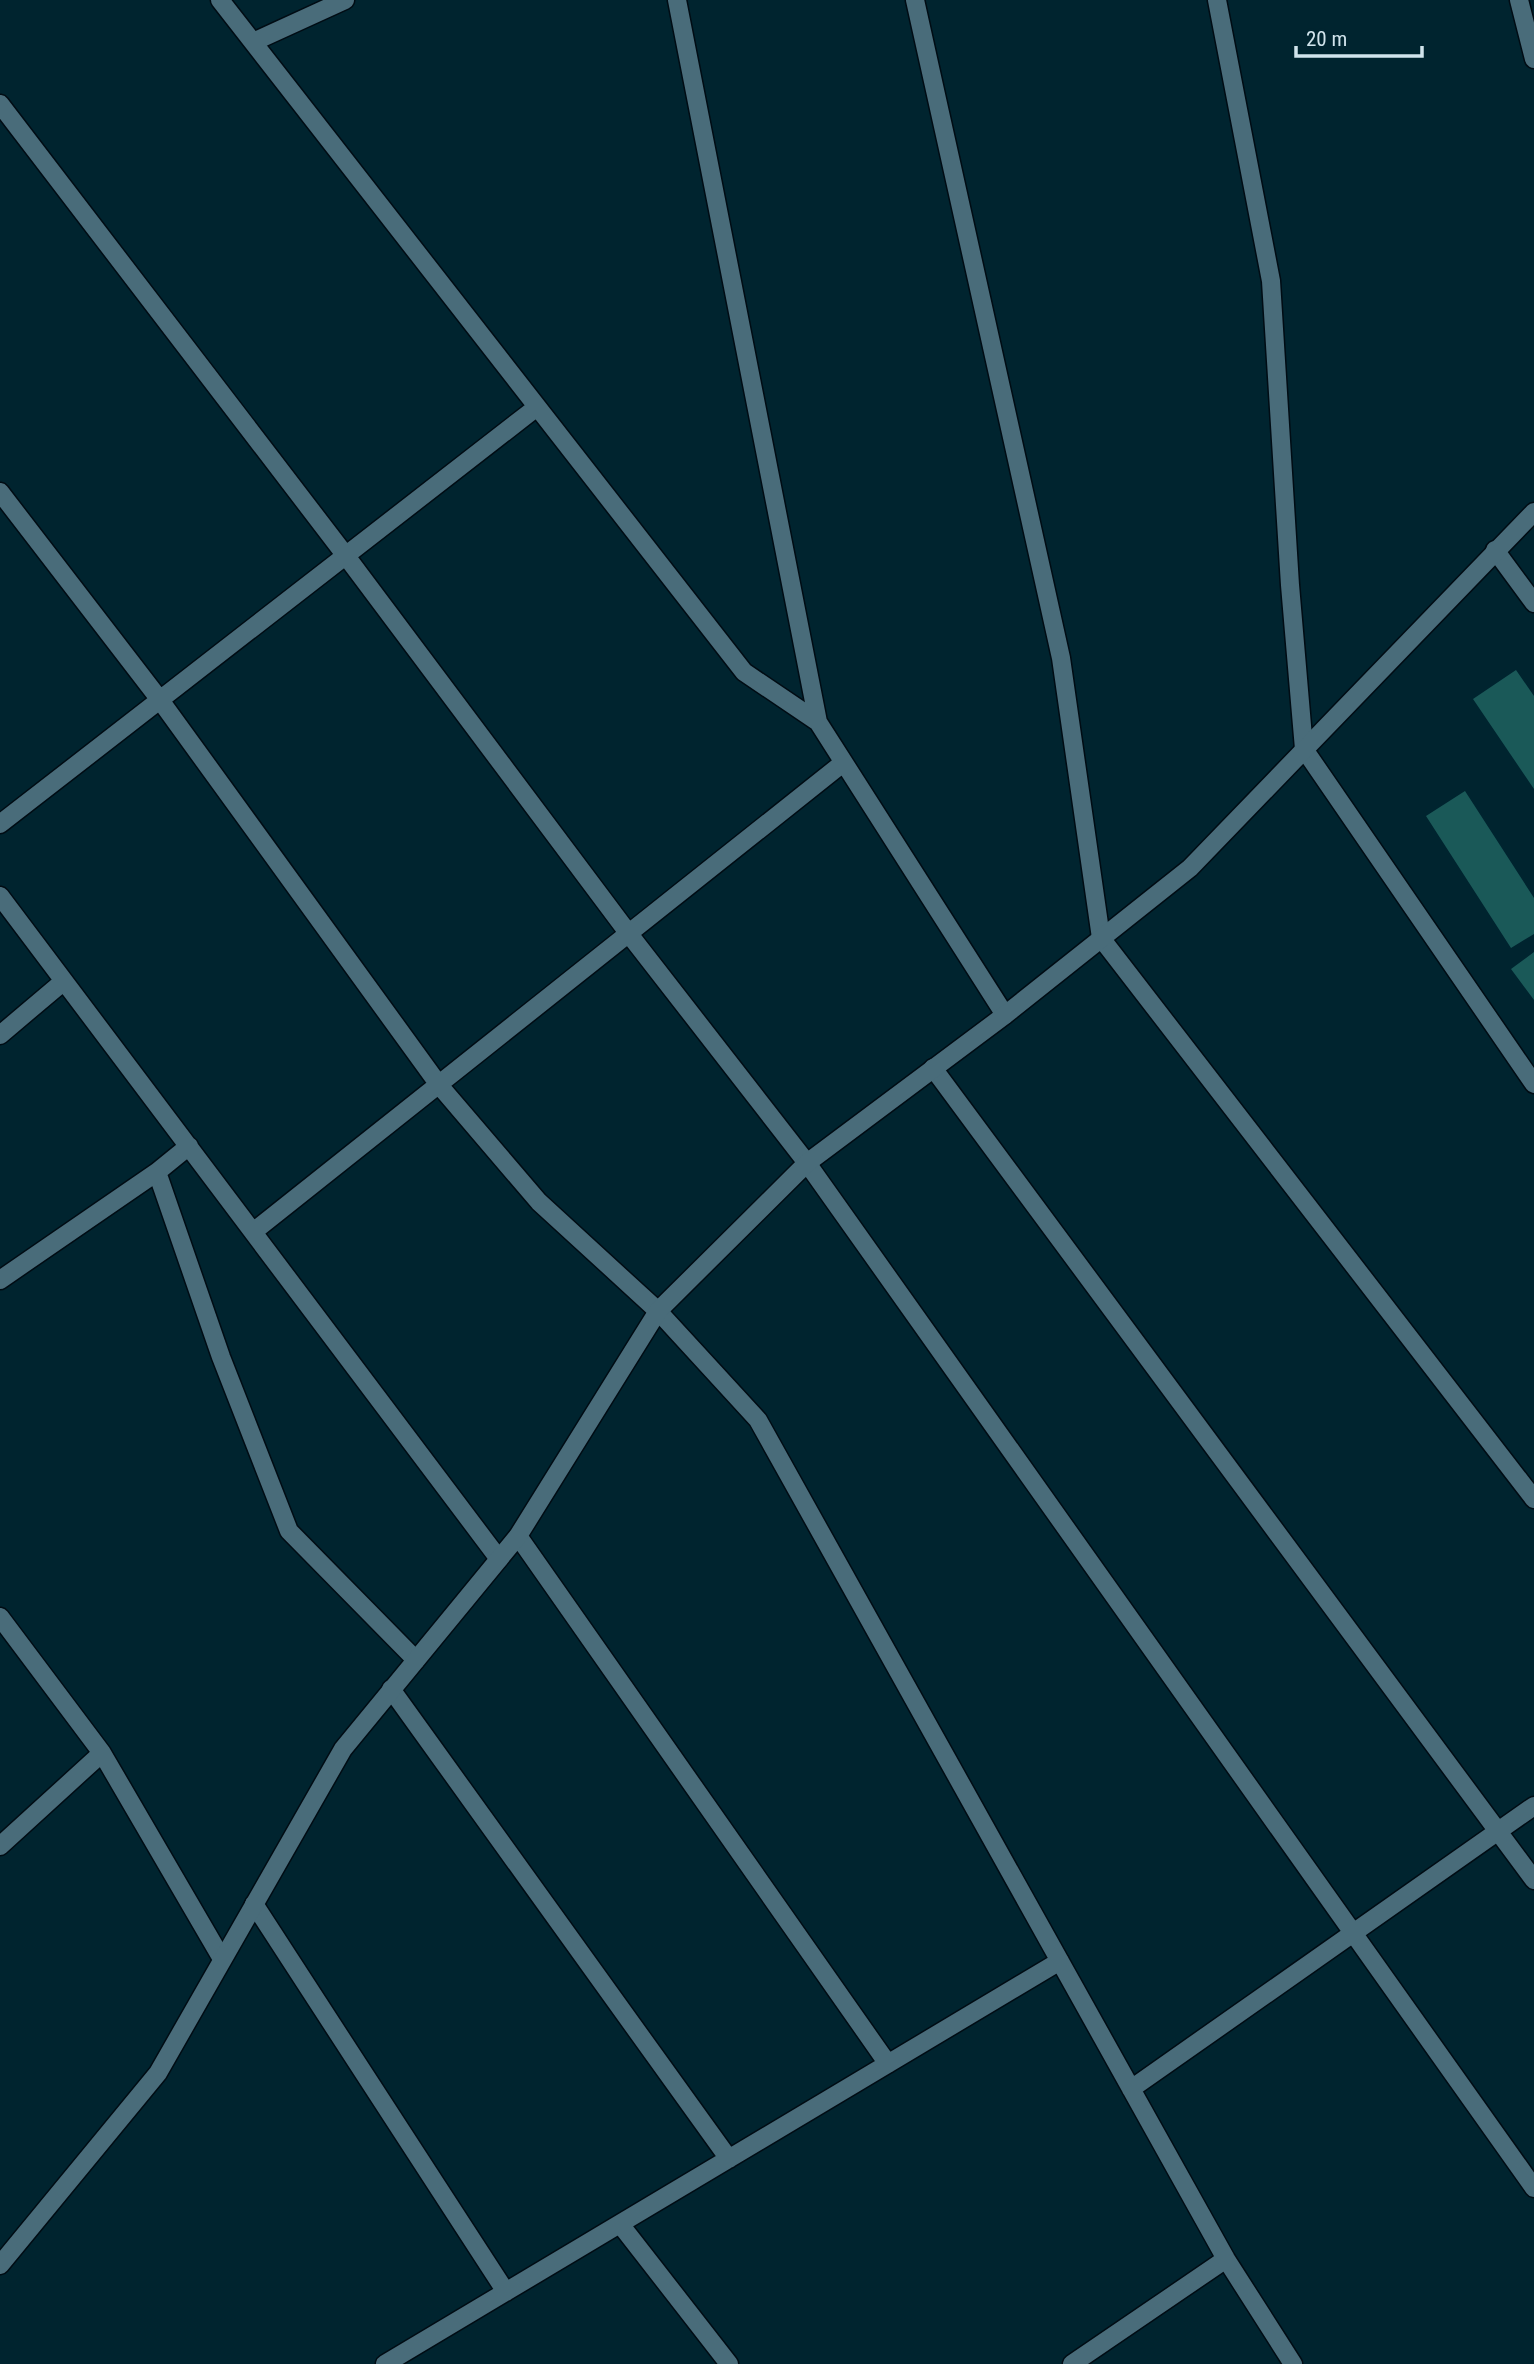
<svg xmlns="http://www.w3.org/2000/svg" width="1534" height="2364" viewBox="0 0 1534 2364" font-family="'Roboto Condensed',sans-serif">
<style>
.building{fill:#1a5958}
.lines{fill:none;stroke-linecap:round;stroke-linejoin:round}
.minor-casing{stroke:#000c14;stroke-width:21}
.tertiary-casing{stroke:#000c14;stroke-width:21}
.minor{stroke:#496c7a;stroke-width:18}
.tertiary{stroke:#496c7a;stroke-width:18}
</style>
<rect width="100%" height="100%" fill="#00242f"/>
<path class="building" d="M1516,670L1534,696V789L1473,699Z
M1465,791L1534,898V934L1511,948L1426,816Z
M1534,952V1000L1511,969Z"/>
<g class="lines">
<g class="minor-casing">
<path id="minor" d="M220,0L744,672L818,722
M677,0L818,722L1005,1015
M915,0L1061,658L1101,938L1534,1499
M1217,0L1271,281L1290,585L1304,749L1534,1084
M1519,0L1534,59
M253,42L345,0
M0,104L346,556L629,934L807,1163L1534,2188
M0,492L160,700L439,1085L539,1202L658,1311L758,1420L1226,2259L1293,2364
M1495,550L1534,603
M0,824L537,407
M0,896L499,1559
M0,1035L64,981
M933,1068L1534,1880
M189,1146L157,1172L221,1357L289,1531L416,1660
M253,1232L843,763
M0,1280L157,1172
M518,1536L888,2064
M0,1617L102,1753L222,1959
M391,1689L729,2159
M0,1846L102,1753
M254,1904L506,2292
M1131,2089L1534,1806
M620,2224L729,2364
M385,2364L1060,1961
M1072,2364L1226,2259"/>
</g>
<g class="tertiary-casing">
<path id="tertiary" d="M0,2265L158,2073L343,1749L518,1536L658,1311L807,1163L1005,1015L1190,868L1534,512"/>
</g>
<use href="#minor" class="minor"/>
<use href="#tertiary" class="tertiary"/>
</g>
<path d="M1296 46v10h126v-10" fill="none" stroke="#d1e4ec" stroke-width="3.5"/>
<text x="1306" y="46" font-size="21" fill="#d1e4ec" stroke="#00242f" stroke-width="5" paint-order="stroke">20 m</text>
</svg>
